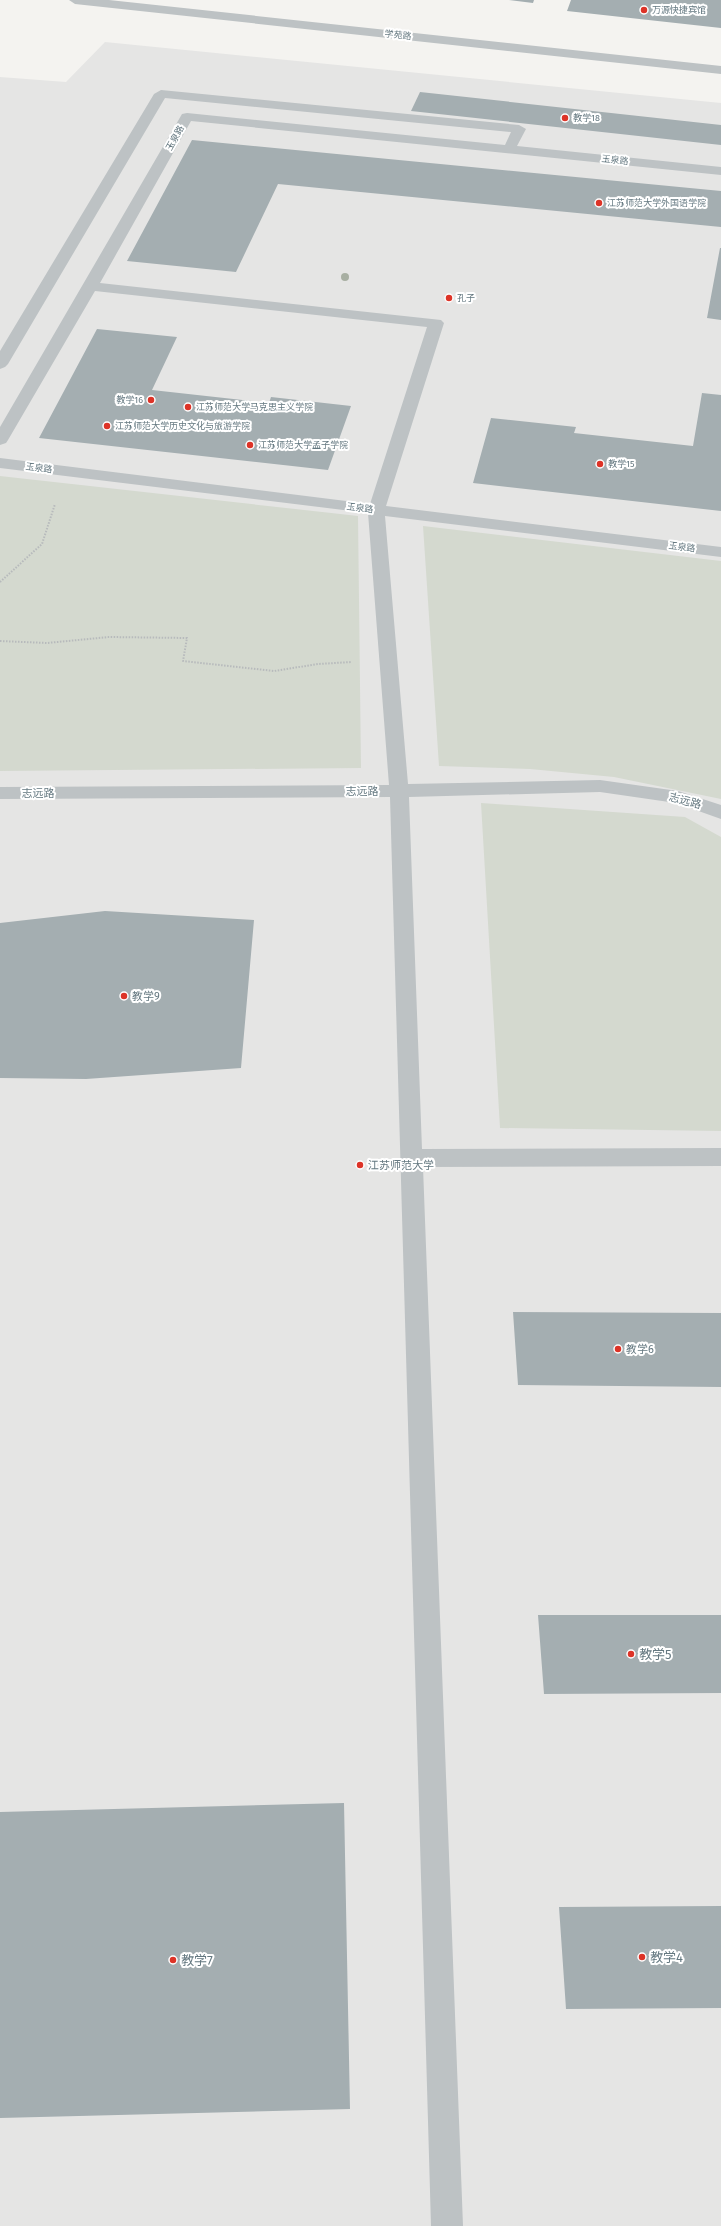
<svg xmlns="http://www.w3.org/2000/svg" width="721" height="2226" viewBox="0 0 721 2226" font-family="'Fira Sans','Noto Sans SC',sans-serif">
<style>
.built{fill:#e5e5e4}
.green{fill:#d4d9cf}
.building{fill:#a4aeb1}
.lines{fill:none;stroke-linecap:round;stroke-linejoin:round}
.path{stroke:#b7babc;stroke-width:2;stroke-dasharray:1.5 1.5;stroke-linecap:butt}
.service{fill:#bdc2c4;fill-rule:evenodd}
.tertiary{fill:#bdc2c4;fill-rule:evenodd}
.tree{fill:#a8afa2}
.poi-dot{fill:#dd3327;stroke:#fff;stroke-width:1.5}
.labels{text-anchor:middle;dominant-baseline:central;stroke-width:4;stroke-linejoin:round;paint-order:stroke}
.far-poi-label{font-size:9px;fill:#647880;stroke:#fff;text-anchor:start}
.far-street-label{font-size:9px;fill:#647880;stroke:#fff}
.street-label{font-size:11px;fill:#647880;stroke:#fff}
.poi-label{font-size:11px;fill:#647880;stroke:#fff;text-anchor:start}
.near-poi-label{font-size:13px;fill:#647880;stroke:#fff;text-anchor:start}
</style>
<rect width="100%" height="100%" fill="#f4f3f0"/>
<path class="built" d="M105,42L721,103V2226H0V77L66,82Z"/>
<path class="green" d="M0,476L358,516L361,768L0,771Z
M423,526L721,561V799L614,777L530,769L439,766Z
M481,803L685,817L721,837V1131L500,1128Z"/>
<path class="building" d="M509,0H534L533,3Z
M571,0H721V28L567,11Z
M420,92L721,125V145L411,111Z
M192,140L721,191V227L278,184L236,272L127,261Z
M720,248H721V320L707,318Z
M97,329L177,337L152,390L269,403L271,397L351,406L328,470L39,438Z
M702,393L721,395V511L473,483L491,418L576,427L574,433L693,446Z
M105,911L254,920L241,1068L86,1079L0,1078V923Z
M513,1312L721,1313V1387L518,1385Z
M538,1615H721V1693L544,1694Z
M344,1803L350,2109L0,2118V1812Z
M721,1906V2008L566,2009L559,1907Z"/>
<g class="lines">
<path class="path" d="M0,582L42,544L55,504
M0,641L47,643L109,637L187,638L183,661L274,671L318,664L352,662"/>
<path class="service" d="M161,90L519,125L526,129L517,146L721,167V175L191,121L100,283L441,320L444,323L386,506L721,547V557L385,516L408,784L600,780L678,791L721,805V819L676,803L600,792L409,797L422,1149L721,1148V1166L423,1167L463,2226H431L390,797L0,799V787L389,785L368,513L0,468V458L370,504L427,327L95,291L8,440L6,443L0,445V427L182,114L187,113L505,145L511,132L165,98L8,364L5,367L0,369V351L154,94Z"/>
<path class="tertiary" d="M69,0H109L721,66V74L75,4Z"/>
</g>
<circle class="tree" cx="345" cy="277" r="4"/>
<g class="poi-dot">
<circle cx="644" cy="10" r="4"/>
<circle cx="565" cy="118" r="4"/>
<circle cx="599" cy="203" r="4"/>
<circle cx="449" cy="298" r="4"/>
<circle cx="151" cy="400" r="4"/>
<circle cx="188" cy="407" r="4"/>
<circle cx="107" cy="426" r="4"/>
<circle cx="250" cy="445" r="4"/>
<circle cx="600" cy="464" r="4"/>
<circle cx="124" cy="996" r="4"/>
<circle cx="360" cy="1165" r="4"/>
<circle cx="618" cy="1349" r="4"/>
<circle cx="631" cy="1654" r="4"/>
<circle cx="642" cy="1957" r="4"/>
<circle cx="173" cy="1960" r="4"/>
</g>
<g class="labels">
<g class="far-poi-label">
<text x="652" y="10">万源快捷宾馆</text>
<text x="573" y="118">教学18</text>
<text x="607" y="203">江苏师范大学外国语学院</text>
<text x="457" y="298">孔子</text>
<text x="143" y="400" text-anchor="end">教学16</text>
<text x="196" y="407">江苏师范大学马克思主义学院</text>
<text x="115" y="426">江苏师范大学历史文化与旅游学院</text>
<text x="258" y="445">江苏师范大学孟子学院</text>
<text x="608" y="464">教学15</text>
</g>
<g class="far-street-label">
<text transform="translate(398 35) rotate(6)">学苑路</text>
<text transform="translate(175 138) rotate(-61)">玉泉路</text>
<text transform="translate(615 160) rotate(6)">玉泉路</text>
<text transform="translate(39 468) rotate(7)">玉泉路</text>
<text transform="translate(360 508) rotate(7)">玉泉路</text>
<text transform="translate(682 547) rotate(7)">玉泉路</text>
</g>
<g class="street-label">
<text x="362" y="791">志远路</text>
<text x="38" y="793">志远路</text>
<text transform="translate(685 801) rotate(15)">志远路</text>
</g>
<g class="poi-label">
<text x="132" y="996">教学9</text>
<text x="368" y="1165">江苏师范大学</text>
<text x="626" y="1349">教学6</text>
</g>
<g class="near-poi-label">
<text x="639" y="1654">教学5</text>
<text x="650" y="1957">教学4</text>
<text x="181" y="1960">教学7</text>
</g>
</g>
</svg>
